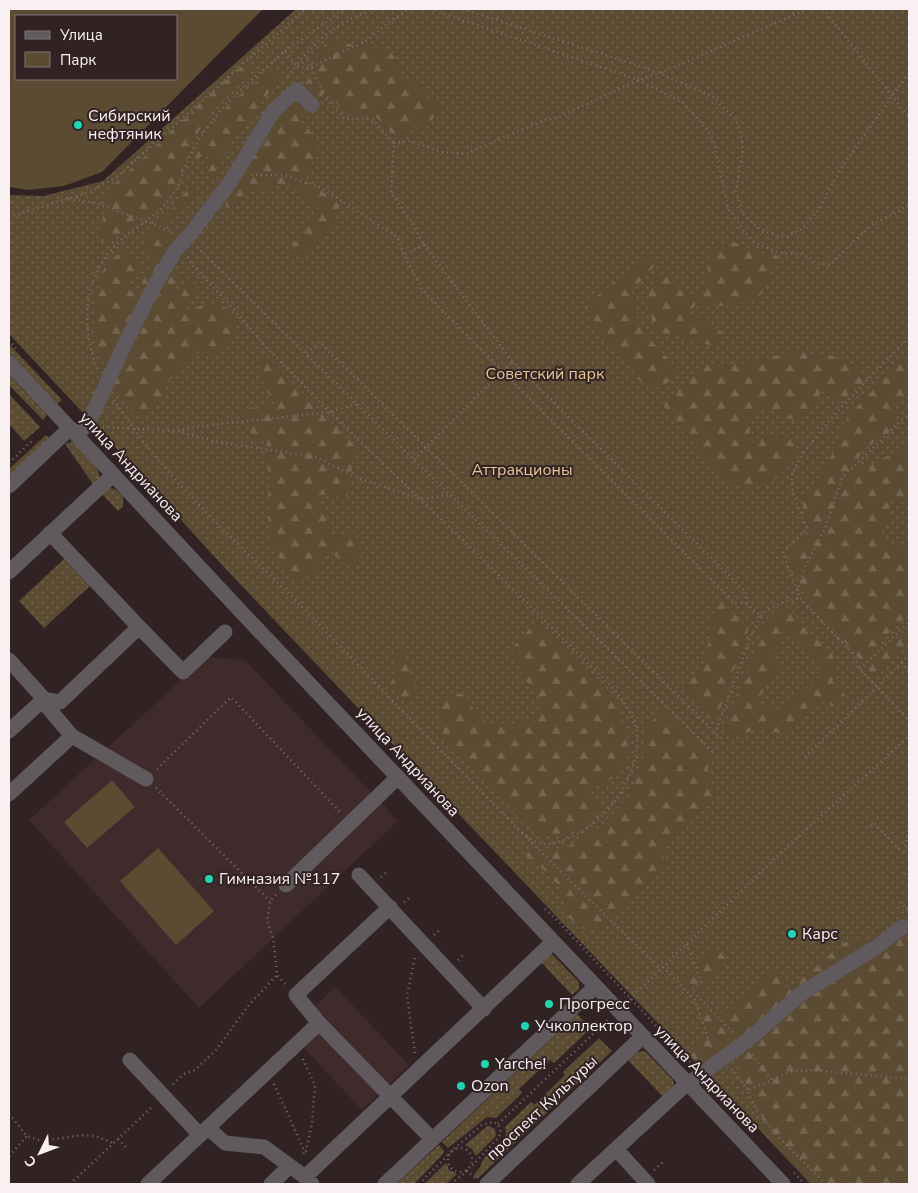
<svg xmlns="http://www.w3.org/2000/svg" width="918" height="1193" viewBox="0 0 918 1193" font-family="'Nunito Sans',sans-serif">
<style>
.built{fill:#3f2a2c}
.green{fill:url(#green-dots)}
.forest{fill:url(#forest-firs);fill-rule:evenodd}
.pitch{fill:#5b4b32;fill-rule:evenodd}
.lines{fill:none;stroke-linecap:round;stroke-linejoin:round}
.path{stroke:#7b6e6f;stroke-width:2.5;stroke-dasharray:1 4;stroke-linecap:butt}
.minor{stroke:#605a5e;stroke-width:15}
.poi-dot{fill:#20d5b0;stroke:#312324;stroke-width:2}
.labels{text-anchor:middle;dominant-baseline:central;stroke-width:4;stroke-linejoin:round;paint-order:stroke}
.poi-label{font-size:16px;fill:#fbf0f1;stroke:#312324;text-anchor:start}
.park-label{font-size:16px;fill:#e8c695;stroke:#312324}
.street-label{font-size:16px;fill:#fbf0f1;stroke:#312324}
</style>
<defs>
<pattern id="green-dots" width="8" height="8" patternUnits="userSpaceOnUse" patternTransform="scale(1.25)"><rect width="8" height="8" fill="#5b4b32"/><path d="M2 2h.1M6 6h.1" fill="none" stroke="#736550" stroke-width="1.8" stroke-linecap="round"/></pattern>
<pattern id="forest-firs" width="22" height="20" patternUnits="userSpaceOnUse" patternTransform="scale(1.25)"><rect width="22" height="20" fill="#5b4b32"/><path d="M5 1l3.5 6h-7zM16 11l3.5 6h-7z" fill="#736550"/></pattern>
</defs>
<rect width="100%" height="100%" fill="#312324"/>
<path class="built" d="M206,657L245,660L398,821L199,1008L29,820Z
M335,987L409,1065L362,1110L304,1048L312,1009Z"/>
<path class="green" d="M296,9H909V1184H811L222,565L116,448L9,334V195L43,196L103,181Z
M9,344L62,400L57,404L9,354Z
M9,374L47,415L43,420L9,385Z
M9,394L40,427L24,441L9,424Z
M46,435L50,439L9,477V469Z
M71,442C82,447 101,468 100,480L95,487L65,444Z
M109,488L115,489L123,496V507L118,511L101,493Z
M64,559L90,586L44,628L19,601Z
M549,953L552,954L579,982V989L572,995L540,961Z
M577,1014L591,1028L554,1063L550,1060L519,1089L522,1093L496,1118L487,1117L448,1148L442,1142Z
M599,1038L612,1051L477,1179L474,1175L480,1167L484,1158L505,1137L506,1135L505,1127L531,1102L534,1105L565,1075L563,1072Z
M643,1051L646,1052L673,1080C676,1089 670,1093 665,1099L628,1060L637,1052Z
M489,1126L495,1129L496,1136L476,1156L472,1149L465,1145L486,1127Z
M439,1145L444,1151L442,1155L414,1184H396Z
M446,1163L449,1170L457,1174L446,1184H424Z"/>
<path class="forest" d="M331,39L356,46H377L396,57L399,77L421,86L426,98L440,106L433,119L396,139L375,115H348L325,92L301,121L320,142L305,181L320,189L340,204L333,227L305,255L292,259V245L321,210L300,193L283,184L245,194L227,208L225,202L244,177L256,146L312,75L319,50Z
M252,66L250,76C235,88 221,100 209,116C198,130 189,149 183,167C181,173 180,179 178,185C169,209 124,235 100,242L97,234L102,222L107,195L114,184L153,149L182,120L194,116L197,106L241,67Z
M270,71L277,72L278,78L268,94L237,133L213,175L206,173L209,161L206,153L198,159L192,156L210,126L230,103Z
M192,183L196,193L189,205L163,230L174,241L110,359L104,364L100,359L93,333L94,302L105,265L122,251L135,257L140,265L129,285L131,294L141,286L151,259L144,251L148,232L167,216Z
M734,242L761,254L780,256L758,300L714,307L696,303L690,313L726,334L717,347L656,331L646,302L658,269L686,295L706,292L710,250Z
M655,256V265L632,291L634,310L643,333L677,368L675,377L660,388L641,382L589,320L585,306L643,258Z
M173,270L178,277L173,289L175,294L181,290L188,281L197,283C197,299 190,298 186,311L193,310L206,302C212,308 215,307 223,305L236,321C235,335 227,343 218,354L199,353L190,359L169,381L162,396L154,408L142,418L135,416L113,387L169,274Z
M793,352L830,355L859,368L865,380L851,398L836,399L826,391L820,393L814,409L795,422C780,411 774,410 755,411L749,433L760,439L778,433L795,441L792,462L778,478L750,488L730,484L673,420L662,403L709,363L740,364Z
M268,358L355,446L346,505L334,494L319,495C320,511 329,512 328,529L339,536L354,532L363,549L360,563L346,566L331,551L312,574L294,582L269,540L268,466L263,457L268,440L253,438L239,408L276,407L259,376V361Z
M899,361H906L909,393L893,406L897,412L892,430L863,450L852,467L872,464L909,445V505L894,498L890,502L889,519L883,533L887,544L897,547L909,545V606L907,608V616L882,640L880,649L886,648L909,627V641L873,675L805,595L787,552L810,529L804,514L802,498L819,478L836,447L847,418Z
M721,602L749,628L715,723L681,687L706,660L711,622Z
M789,609L833,656L835,678L832,681L845,695L832,707L825,699L786,736C770,728 750,727 735,739L724,727L766,621L777,611ZM789,630L821,663V675L781,710L753,705L781,668L771,655L781,645L783,631Z
M536,622L595,678L614,700L625,729L629,753L620,773L604,784L590,787L587,795L596,800L602,807L597,817L581,828L553,837L538,834L525,825L443,739L439,727V702L456,693L465,695C470,703 476,715 484,720C505,732 530,724 544,706L539,696L525,679L511,649Z
M406,647L407,662L420,692L412,702L406,701L389,687L396,671L397,649Z
M662,711L708,756V774L716,796L663,850L664,865L596,932L582,928L568,917L558,885L542,868L528,860L525,851C535,851 546,852 556,851C562,850 568,846 573,843C617,825 646,777 644,730Z
M901,934L909,942V1184H811L770,1141L761,1114L746,1085L736,1060L829,979Z
M865,938L872,946L731,1044L723,1045L701,1069L688,1051L698,1041L700,1042L705,1033L697,1001L683,986L679,978L689,970L696,974L700,970L696,962L708,951L718,950L727,959L697,989L721,1014L771,970L789,989L849,939L853,940Z"/>
<path class="pitch" d="M9,9H263L102,172L64,186L28,190L9,187ZM16,16H176V79H16Z
M112,780L135,807L87,848L64,822Z
M158,848L214,911L176,945L120,881Z"/>
<g class="lines">
<path class="path" d="M375,9C339,22 321,36 296,65L307,69L368,40L388,22L410,9
M430,9L639,80L683,103L705,127L714,141L728,208L748,236L756,243L779,253L801,254L817,263L830,265L871,225L899,211L909,204
M463,9L652,70L712,96L735,119L739,127L743,148L736,191L742,212L750,221L760,229L778,236H787L800,230L808,222L817,212L842,167L909,72
M823,9L909,117
M285,51L344,9
M305,55L320,85L321,93
M326,99L345,119H372L394,143L391,193L412,222L424,245
M394,143L411,141L442,152L465,154L545,120L559,117L639,80L660,73L808,9
M251,175H283L322,188L398,238L404,255
M69,199L96,203L172,231
M9,217L90,192L118,176L305,9
M424,245L512,361L746,592V603H735L502,371L422,289L404,255Z
M197,247L714,753
M188,257L191,264L231,306L267,348L329,412L459,536L614,689C624,703 637,718 637,736C638,778 609,820 571,837C562,841 552,845 542,844C534,843 525,834 519,830
M909,338C885,363 794,449 792,478C791,496 800,512 807,528L783,553L800,598L852,653L860,669L909,721
M9,340L18,351
M307,353L319,342L723,740
M97,369C80,321 83,272 124,237C133,229 145,224 154,215C162,209 169,200 174,192C180,185 182,173 186,164C191,152 199,139 207,128C227,98 258,75 285,51L296,65L286,79
M114,400C165,480 240,544 306,611C377,684 448,758 519,830C566,877 614,923 661,969
M103,427L177,431L213,441L315,457L361,479L420,499L449,495
M178,431L194,427L329,412L358,404
M414,459L512,361
M9,463L33,440
M798,591L804,569L826,526L842,478L909,413
M761,616C773,605 784,601 800,598
M901,663L909,672
M860,669L909,622
M715,734L751,636L761,616L746,603
M805,757L909,655
M157,769L231,697L340,812
M156,788L270,901
M871,826L874,823L904,854L909,826
M905,874L909,873
M381,877L387,872
M276,895L270,901L267,921L273,938L277,975L286,985
M404,902L410,897
M900,902L909,911
M545,909L556,919L691,1063
M434,935L441,929
M687,944L701,982L692,990L734,1034
M458,960L464,954
M663,967L695,1000L712,1050
M630,999L773,860L909,736
M415,1053L407,996L415,957
M752,1055L772,1080
M303,1059L315,1085L312,1123L305,1155
M732,1069L748,1090
M173,1084L184,1074L195,1070L216,1050L248,1006L277,975
M274,1084L303,1148L304,1157
M9,1114L27,1136L42,1141L82,1135L96,1136L113,1143
M498,1124L608,1020
M118,1139L127,1148
M448 1160a12 12 0 1 1 24 0a12 12 0 1 1-24 0Z
M9,1156L27,1136
M654,1170L664,1161
M794,1173L805,1184
M70,1184L152,1107
M419,1184L456,1147L482,1125L493,1122L498,1124L501,1132L499,1137L471,1167
M451,1184L467,1171L475,1178
M826,1184C805,1163 753,1117 748,1090L791,1072L813,1070L909,1079"/>
<path class="minor" d="M9,363L246,617L783,1184
M77,434L88,424L128,337L156,283L175,251L192,232L231,181L274,110L297,90L312,105
M9,486L70,428
M50,533L139,627
M9,572L113,475
M9,660L44,699L49,709L72,736L146,779
M9,731L44,699L60,702L139,627L183,672L225,632
M9,794L72,736
M359,875L484,1009
M286,885L398,777
M390,907L296,995L319,1023L432,1139
M130,1060L200,1135
M208,1128L225,1143L264,1147L305,1177
M616,1149L648,1184
M148,1184L319,1023
M271,1184L290,1166
M312,1184L305,1177L553,942
M385,1184L595,987
M487,1184L642,1037
M578,1184L682,1088L748,1040L802,993L878,946L902,927"/>
</g>
<g class="poi-dot">
<circle cx="78" cy="125" r="5"/>
<circle cx="209" cy="879" r="5"/>
<circle cx="792" cy="934" r="5"/>
<circle cx="549" cy="1004" r="5"/>
<circle cx="525" cy="1026" r="5"/>
<circle cx="485" cy="1064" r="5"/>
<circle cx="461" cy="1086" r="5"/>
</g>
<g class="labels">
<g class="poi-label">
<text x="88" y="116">Сибирский<tspan x="88" dy="18">нефтяник</tspan></text>
<text x="219" y="879">Гимназия №117</text>
<text x="802" y="934">Карс</text>
<text x="559" y="1004">Прогресс</text>
<text x="535" y="1026">Учколлектор</text>
<text x="495" y="1064">Yarche!</text>
<text x="471" y="1086">Ozon</text>
</g>
<g class="park-label">
<text x="545" y="374">Советский парк</text>
<text x="522" y="470">Аттракционы</text>
</g>
<g class="street-label">
<text transform="translate(131 467) rotate(47)">улица Андрианова</text>
<text transform="translate(408 762) rotate(47)">улица Андрианова</text>
<text transform="translate(707 1079) rotate(46)">улица Андрианова</text>
<text transform="translate(542 1108) rotate(-43)">проспект Культуры</text>
</g>
</g>
<rect width="918" height="1193" fill="none" stroke="#fbf0f1" stroke-width="20"/>
<rect x="15" y="15" width="162" height="65" fill="#312324" stroke="#827576"/>
<rect x="25" y="31" width="25" height="8" fill="#605a5e" stroke="#827576"/>
<text x="60" y="40" font-size="15" fill="#fbf0f1">Улица</text>
<rect x="25" y="52" width="25" height="15" fill="#5b4b32" stroke="#827576"/>
<text x="60" y="65" font-size="15" fill="#fbf0f1">Парк</text>
<g transform="translate(40 1153) rotate(228)" stroke="#312324" stroke-width="4" paint-order="stroke">
<path d="M0-4L9 19L0 12L-9 19Z" fill="#fbf0f1"/>
<text y="-8" font-size="14" font-weight="bold" text-anchor="middle" fill="#fbf0f1">С</text>
</g>
</svg>
